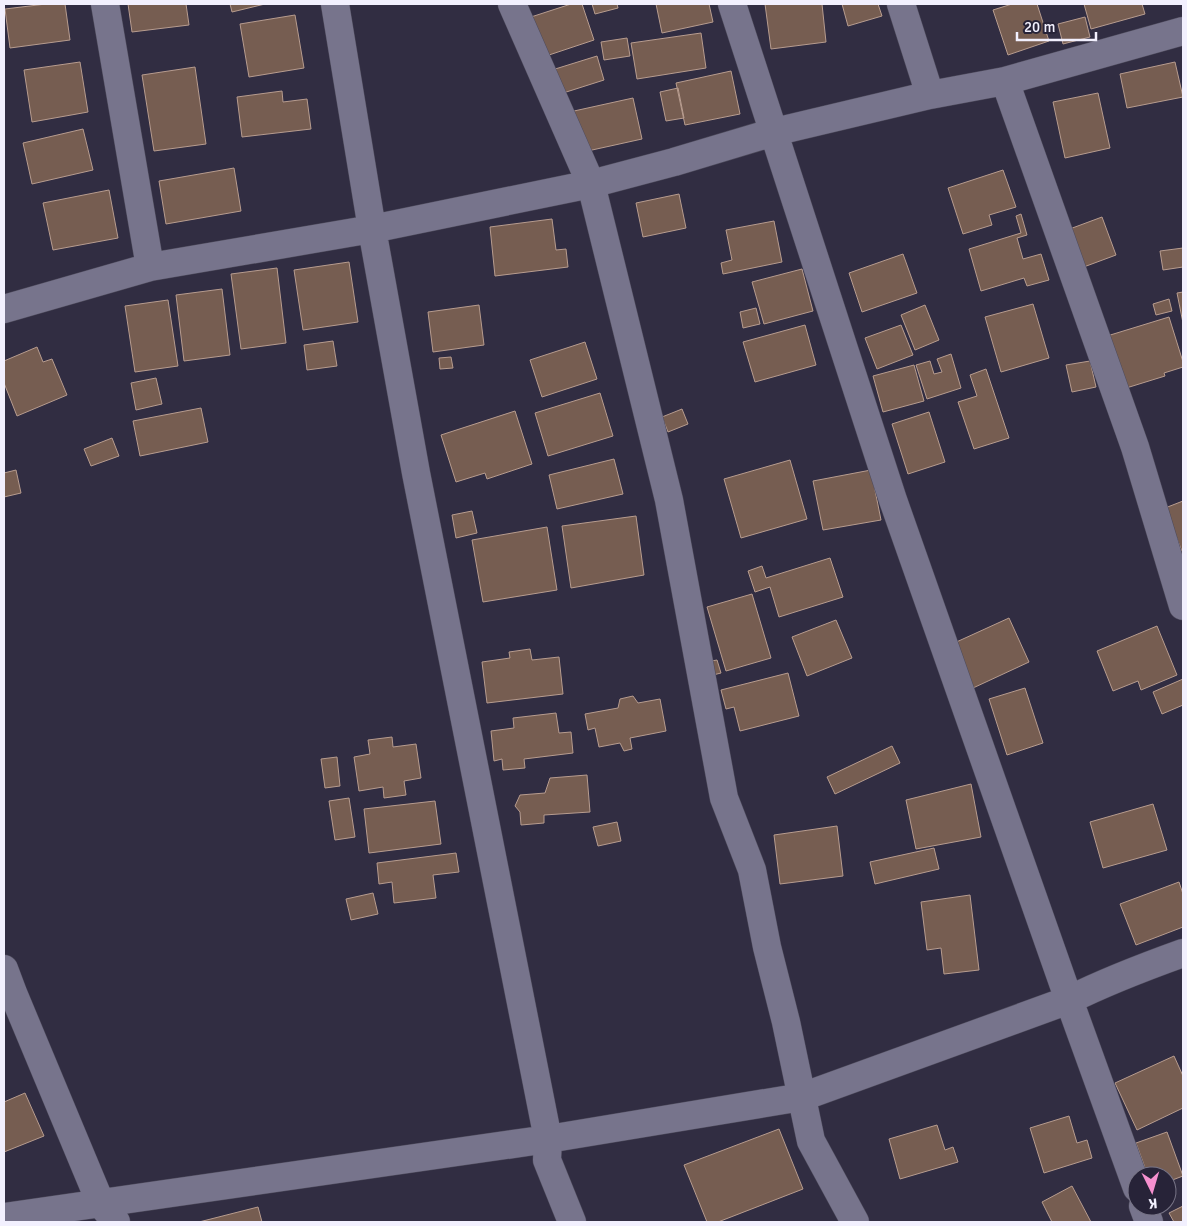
<svg xmlns="http://www.w3.org/2000/svg" width="1187" height="1226" viewBox="0 0 1187 1226" font-family="Signika,sans-serif">
<style>
.building{fill:#765d51;stroke:#b79c8f}
.lines{fill:none;stroke-linecap:round;stroke-linejoin:round}
.minor-casing{stroke:#4d4a5b;stroke-width:29}
.minor{stroke:#77748c;stroke-width:28}
</style>
<rect width="100%" height="100%" fill="#312d42"/>
<path class="building" d="M46,4H65L70,40L10,48L5,9Z
M128,4H186L189,25L132,32Z
M230,4H265L232,12Z
M571,4H582L594,40L543,57L531,17Z
M592,4H617L618,8L595,14Z
M656,4H709L713,22L662,33Z
M765,4H822L826,42L771,49Z
M842,4H878L882,16L848,26Z
M1012,4H1037L1049,41L1008,55L993,10Z
M1084,4H1142L1145,14L1091,29Z
M295,15L304,68L249,77L240,24Z
M1085,17L1090,37L1063,44L1058,24Z
M701,33L706,68L637,79L631,43Z
M627,38L630,56L604,60L601,42Z
M597,56L604,80L560,94L552,70Z
M80,62L88,112L32,122L24,70Z
M1175,62L1183,97L1127,108L1120,74Z
M195,67L206,144L154,151L142,75Z
M731,71L740,114L685,125L676,83Z
M678,88L684,118L666,121L660,92Z
M282,91L283,102L307,99L311,129L242,137L237,97Z
M1098,93L1110,148L1065,158L1053,102Z
M633,98L642,139L583,152L574,111Z
M83,129L93,170L32,184L23,143Z
M234,168L241,211L166,224L159,181Z
M1003,170L1016,207L989,215L992,225L963,234L948,188Z
M109,190L118,238L53,250L43,203Z
M679,194L686,228L643,237L636,203Z
M1021,214L1027,235L1017,238L1023,259L1041,254L1049,280L1027,286L1024,278L981,291L969,249L1021,233L1016,216Z
M1102,217L1116,255L1081,268L1067,230Z
M552,219L556,250L566,249L568,267L495,276L490,227Z
M774,221L782,262L723,274L721,263L732,260L726,230Z
M1183,248V267L1163,270L1160,251Z
M903,254L917,293L862,312L849,273Z
M349,262L358,322L303,330L294,270Z
M277,268L286,343L241,349L231,274Z
M802,269L813,311L764,324L752,282Z
M222,289L230,355L184,361L176,295Z
M1183,292V323L1177,293Z
M1169,299L1172,311L1156,315L1153,304Z
M168,300L178,366L135,372L125,306Z
M1033,304L1049,358L1001,372L985,317Z
M479,305L484,345L433,352L428,312Z
M925,305L939,340L915,350L901,315Z
M756,308L760,324L743,328L740,312Z
M1169,317L1183,362V367L1164,373L1165,376L1123,389L1107,336Z
M805,325L816,365L755,382L743,342Z
M901,325L913,355L877,369L865,338Z
M333,341L337,366L307,370L304,345Z
M585,342L597,379L542,397L530,360Z
M37,347L43,362L52,359L67,395L17,416L4,383V361Z
M951,354L961,388L927,399L916,365L930,361L934,374L942,372L937,359Z
M451,357L453,368L440,369L439,358Z
M1090,361L1096,387L1072,392L1066,365Z
M914,365L924,401L883,412L873,376Z
M986,369L1009,438L974,449L958,402L977,396L970,375Z
M156,378L162,404L136,410L131,383Z
M600,393L613,436L548,456L535,413Z
M201,408L208,442L140,456L133,421Z
M682,409L688,424L668,432L662,417Z
M515,411L532,464L487,479L485,473L456,482L441,435Z
M929,412L945,462L908,474L892,424Z
M112,438L119,456L91,466L84,449Z
M614,459L623,494L557,509L549,475Z
M790,460L807,519L741,538L724,479Z
M16,470L21,493L4,497V473Z
M871,470L881,520L823,530L813,481Z
M1183,501V554L1165,508Z
M472,511L477,533L456,538L452,515Z
M636,516L644,575L571,588L562,526Z
M547,527L557,590L483,602L472,540Z
M830,558L843,597L779,617L770,587L755,592L748,571L762,566L766,578Z
M752,594L771,658L726,671L707,607Z
M1009,618L1029,662L973,688L952,644Z
M836,620L852,658L807,676L792,637Z
M1157,626L1177,675L1141,690L1138,681L1113,691L1097,651Z
M530,649L532,660L559,657L563,694L487,703L482,662L510,658L509,652Z
M717,660L721,673L709,676L706,662Z
M788,673L799,716L740,731L734,707L726,709L721,690Z
M1183,679V705L1162,714L1153,692Z
M1025,688L1043,743L1007,755L989,699Z
M633,696L638,703L660,699L666,731L630,738L632,749L624,751L620,743L599,747L595,728L588,730L585,714L618,708L620,699Z
M556,713L559,733L571,732L573,753L524,759L525,768L503,770L502,759L494,761L491,731L514,728L513,718Z
M392,737L393,747L416,744L421,778L404,781L406,795L384,798L383,787L359,791L354,757L370,754L368,740Z
M892,746L900,763L835,794L827,777Z
M337,757L340,786L325,788L321,759Z
M587,775L590,812L544,815V823L521,825L520,812L515,806L520,795L545,793L550,778Z
M971,784L981,837L916,849L906,800Z
M349,798L355,837L335,840L329,801Z
M435,801L441,844L369,853L364,809Z
M1153,804L1167,850L1103,868L1090,822Z
M617,822L621,841L598,846L593,827Z
M837,826L843,876L780,884L774,835Z
M934,848L939,869L875,884L870,862Z
M456,853L459,872L433,875L436,898L394,903L392,882L379,884L377,863Z
M1179,882L1183,894V927L1136,945L1120,904Z
M373,893L378,914L351,920L346,899Z
M970,895L979,970L944,974L941,948L927,950L921,902Z
M1174,1056L1183,1076V1108L1137,1130L1115,1083Z
M25,1093L44,1136L4,1152V1102Z
M1069,1116L1077,1143L1087,1140L1092,1158L1044,1173L1030,1128Z
M937,1125L945,1150L953,1147L958,1162L900,1179L889,1139Z
M779,1129L803,1189L718,1222H707L684,1165Z
M1167,1132L1183,1176L1167,1182V1176H1148L1136,1143Z
M1072,1186L1091,1222H1052L1042,1202Z
M1183,1206V1222H1174L1169,1213Z
M258,1207L262,1222H199Z"/>
<g class="lines">
<g class="minor-casing">
<path id="minor" d="M105,4L150,267
M335,4L372,229L416,473L548,1139L547,1160L572,1222
M512,4L591,184L669,500L724,798L752,870L767,947L786,1022L811,1141L855,1222
M732,4L893,500L1069,1000L1137,1188
M901,4L930,95
M1005,81L1135,447L1183,606
M4,309L150,267L372,229L591,184L674,162L774,132L930,95L1005,81L1183,31
M4,969L13,993L101,1204L116,1222
M1143,1206L1149,1222
M4,1217L548,1139L802,1097L1069,1000C1107,981 1144,967 1183,953"/>
</g>
<use href="#minor" class="minor"/>
</g>
<rect width="1187" height="1226" fill="none" stroke="#f2f0fe" stroke-width="10"/>
<g transform="translate(1152 1191) rotate(175)"><circle r="24" fill="#272338" stroke="#787587"/>
<path d="M0-4L9 19L0 12L-9 19Z" fill="#f690cf"/>
<text y="-8" font-size="14" font-weight="bold" text-anchor="middle" fill="#f2f0fe">K</text>
</g>
<path d="M1017 32v8h79v-8" fill="none" stroke="#f2f0fe" stroke-width="2.5"/>
<text x="1024" y="32" font-size="15" fill="#f2f0fe" stroke="#272338" stroke-width="4" paint-order="stroke">20 m</text>
</svg>
